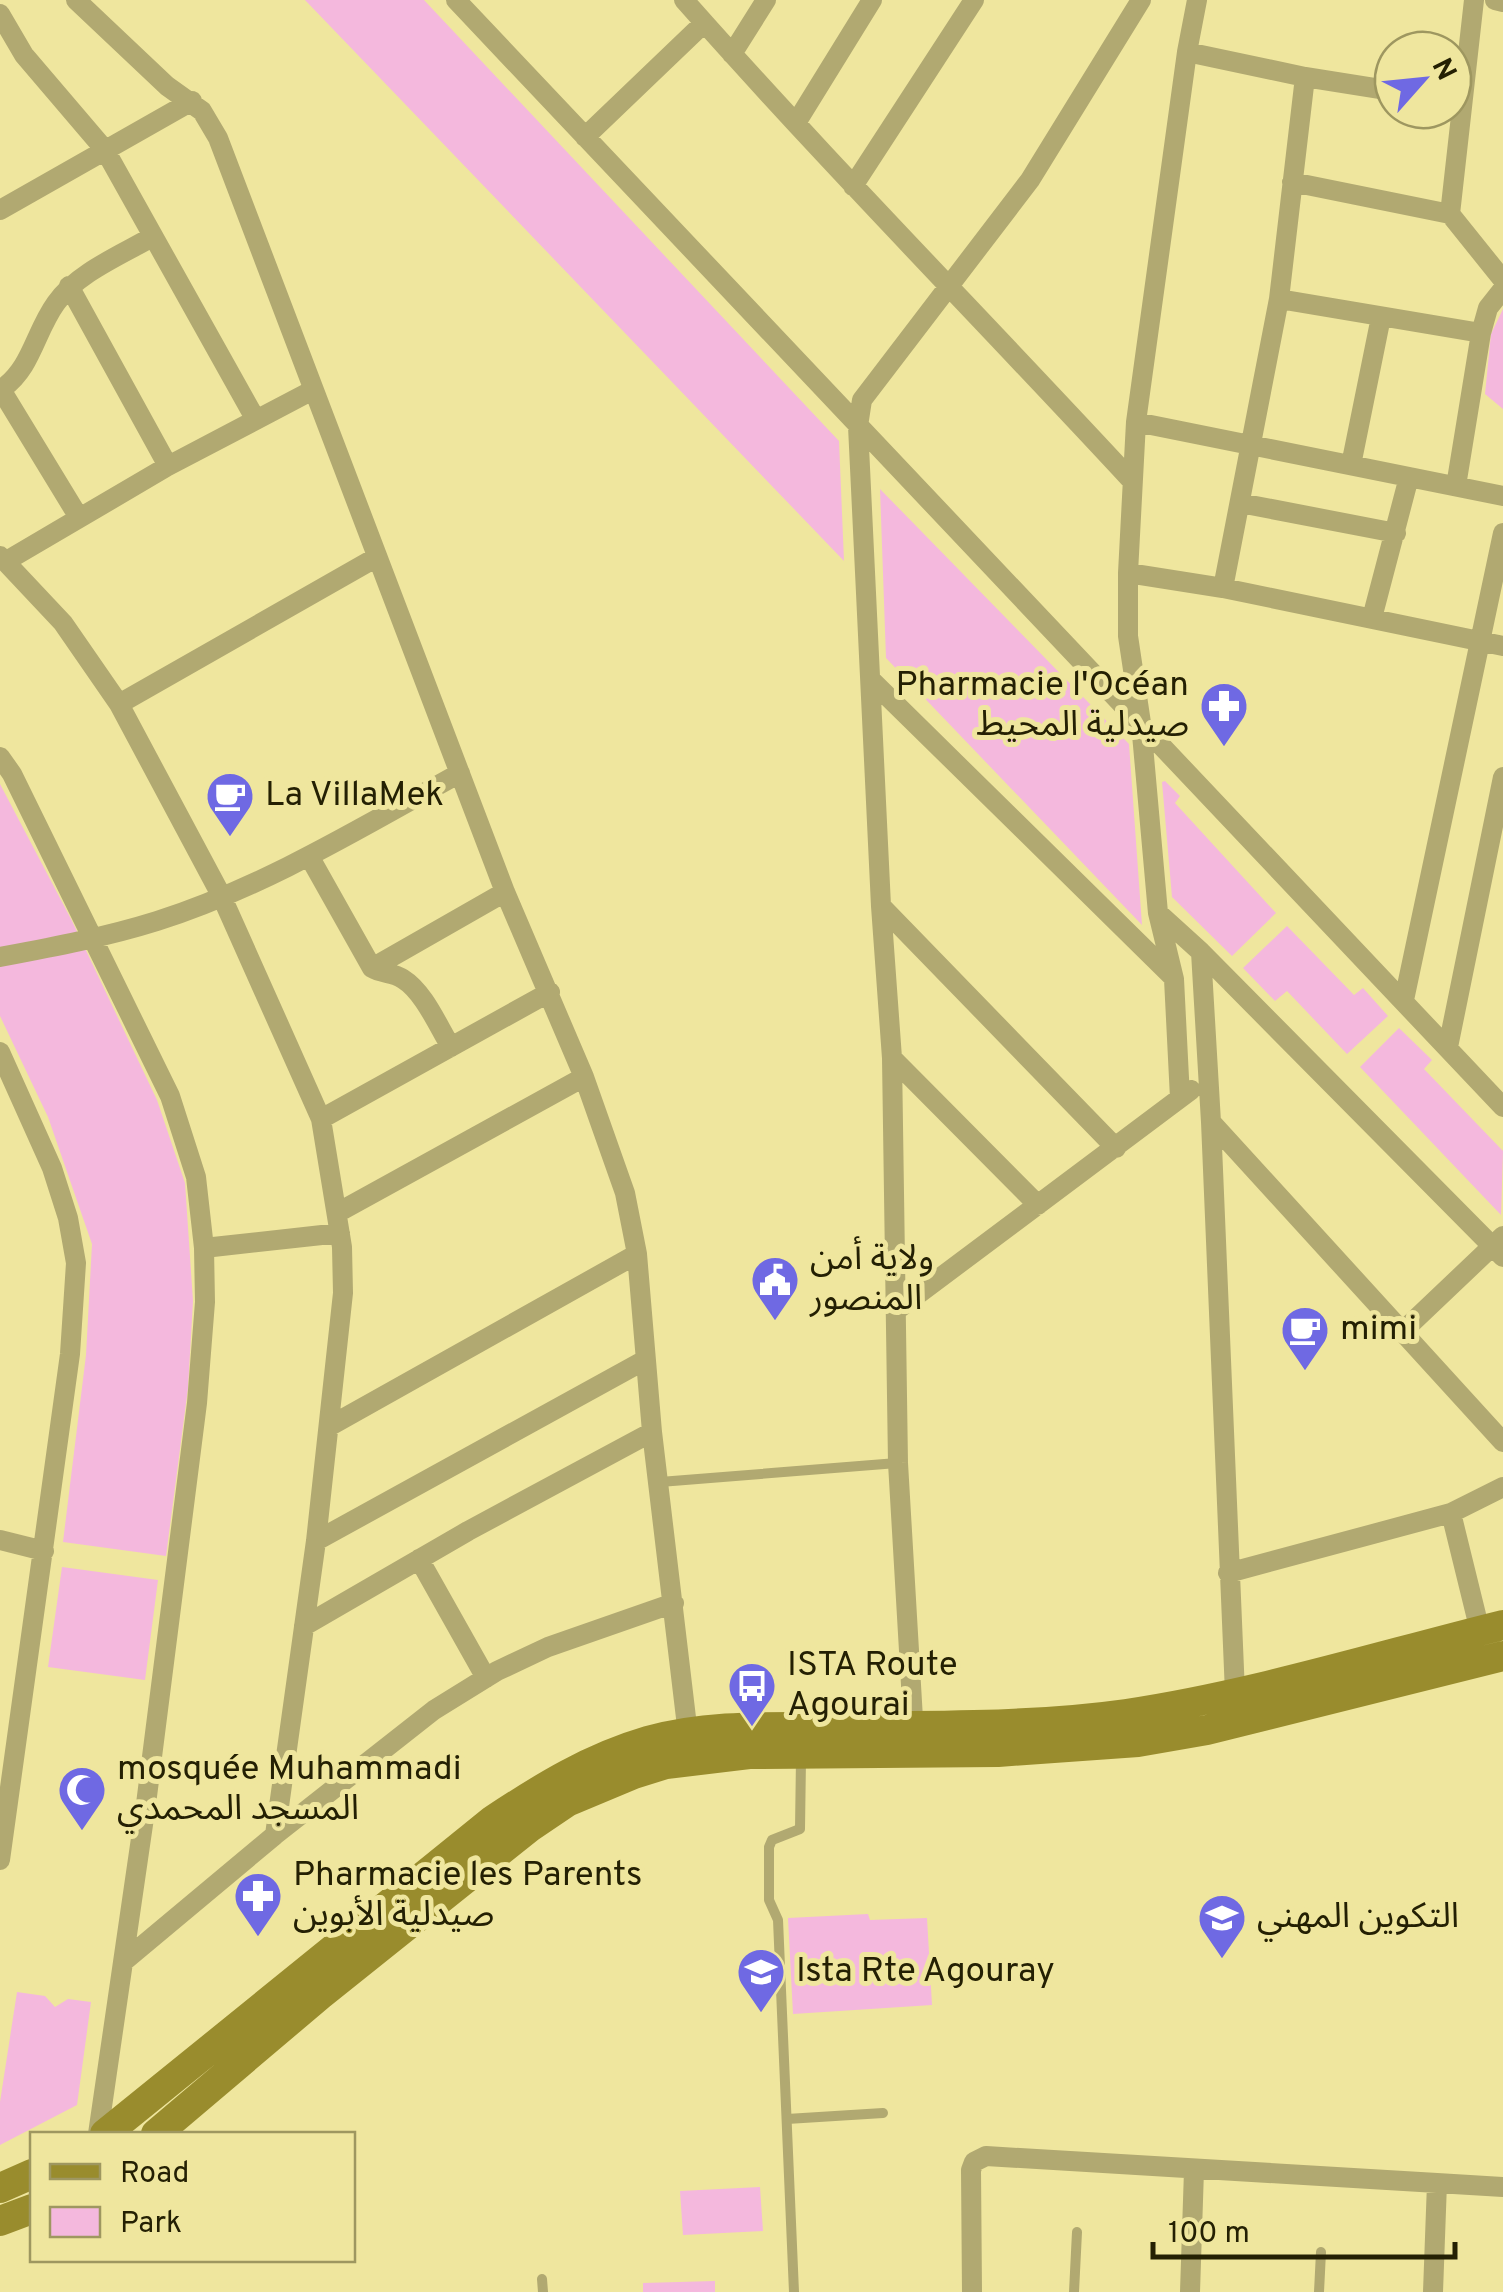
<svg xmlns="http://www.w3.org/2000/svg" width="1503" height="2292" viewBox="0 0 1503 2292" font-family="Overpass,'Noto Sans Arabic',sans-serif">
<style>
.green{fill:#f4b8dd}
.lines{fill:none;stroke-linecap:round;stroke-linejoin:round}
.lane{stroke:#b1a971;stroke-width:10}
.street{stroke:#b1a971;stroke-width:20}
.secondary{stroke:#998c2d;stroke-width:30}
.labels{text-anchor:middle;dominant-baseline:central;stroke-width:10;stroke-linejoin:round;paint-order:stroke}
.poi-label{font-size:35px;fill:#242003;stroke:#efe69e;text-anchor:start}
</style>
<rect width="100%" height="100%" fill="#efe69e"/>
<path class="green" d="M305,0H424L839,441L844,561Z
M1503,309V409L1485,394L1491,334Z
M880,489L1129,744L1142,925L886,658Z
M1165,781L1180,796L1175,803L1276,913L1232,956L1172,897L1162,782Z
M0,784L72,921L157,1100L185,1183L193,1301L188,1388L166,1556L63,1542L86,1355L92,1244L48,1117L0,1016Z
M1287,926L1354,995L1363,988L1388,1016L1347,1054L1287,991L1275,1001L1243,968Z
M1399,1028L1432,1060L1424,1069L1503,1151L1501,1215L1360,1067Z
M62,1567L158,1580L145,1680L48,1667Z
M868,1914L870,1920L927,1918L932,2005L793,2014L788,1918Z
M17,1992L45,1996L55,2007L68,1999L91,2002L77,2105L0,2145V2102Z
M760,2187L763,2231L683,2235L680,2191Z
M715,2281V2292H643V2283Z"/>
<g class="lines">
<path class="lane" d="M660,1482L897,1463
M787,2119L883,2113
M542,2279L543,2292
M794,2292L778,1920L769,1900V1847L772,1840L800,1829L801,1759
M1074,2292L1077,2232
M1319,2292L1321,2252"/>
<path class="street" d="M76,0L167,86L202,111L218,138L505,892L584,1077L625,1193L637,1254L652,1432L689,1743
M456,0L1503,1107
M684,0C829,164 983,320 1132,481
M1474,0L1450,214L1503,280
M1495,0L1503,2
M0,14L24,55L105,150L256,420
M1187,52L1305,77L1393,91
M732,54L766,0
M796,123L872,0
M585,137L704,23
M1292,182L1450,214
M853,186L974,0
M0,210L192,101
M69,286L168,466
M1279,299L1481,333
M0,388L78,516
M3,388C32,367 35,332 56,303C77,273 121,255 152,237
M1136,422L1503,496
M1351,465L1381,317
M1456,486L1481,333L1488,308L1503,289
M1240,503L1396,533
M0,556L63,623L119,704L221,895L321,1119L342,1247L343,1293L316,1541L275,1835
M8,560L168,466L313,390
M1128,573L1223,588L1503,646
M1223,588L1279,299L1305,77
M1372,618L1409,477
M871,680L1173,977
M119,704L377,557
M0,757L12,774L170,1096L196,1177L204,1248L205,1302L197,1403L146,1804L98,2134
M309,856L372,968C382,974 393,972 403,979C424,992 438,1026 451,1047
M881,906L1116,1148
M1158,913L1201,952L1503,1257
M1201,952L1211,1122L1235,1693
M0,957C53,947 106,937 157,921C264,887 362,827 460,773
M372,968L505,892
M1404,1000L1503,533
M1448,1047L1503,777
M0,1052L52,1168L68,1218L76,1263L70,1354L0,1860
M892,1058L1038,1205
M1180,1098L1174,979L1158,913L1141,723L1128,636V573L1136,422L1187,52L1197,0
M321,1119L550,992
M1211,1122L1503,1442
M337,1213L584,1077
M204,1248L340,1233
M897,1310L1191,1090
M1402,1332L1503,1236
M330,1426L637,1254
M1451,1513L1480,1631
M0,1540L44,1551
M316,1541L645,1360
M419,1559L486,1678
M1228,1573L1451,1513L1503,1487
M304,1626L468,1531L652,1432
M914,1736L898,1463L892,1058L881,906L858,426L862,400L1030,180L1141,0
M123,1962L275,1835L434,1710L497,1671L548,1647L674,1603
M1437,2183L1503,2187
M972,2292L971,2170L974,2162L986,2156L1437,2183L1433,2292
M1190,2292L1194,2170"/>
<path class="secondary" d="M105,2134L493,1820C543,1787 590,1758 648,1741C704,1725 765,1727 822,1727C923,1725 1026,1728 1126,1714C1253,1695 1378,1656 1503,1625
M156,2134L320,1995L530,1827L567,1802L634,1774L666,1764L749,1754L998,1752L1138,1742L1207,1730L1503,1656
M0,2188L32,2174
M0,2221L32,2209"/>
</g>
<defs>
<g id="pharmacy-pin" transform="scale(2.5)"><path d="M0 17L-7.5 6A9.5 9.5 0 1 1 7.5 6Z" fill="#6f69e3" stroke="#efe69e"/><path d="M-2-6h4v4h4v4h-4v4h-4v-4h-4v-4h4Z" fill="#fff"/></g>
<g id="cafe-pin" transform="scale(2.5)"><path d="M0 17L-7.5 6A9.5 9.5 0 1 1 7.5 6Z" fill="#6f69e3" stroke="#efe69e"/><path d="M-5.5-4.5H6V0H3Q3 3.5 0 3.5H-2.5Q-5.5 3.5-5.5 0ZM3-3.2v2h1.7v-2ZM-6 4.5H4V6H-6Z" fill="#fff"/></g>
<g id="civic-pin" transform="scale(2.5)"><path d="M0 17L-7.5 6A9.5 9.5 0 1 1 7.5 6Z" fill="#6f69e3" stroke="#efe69e"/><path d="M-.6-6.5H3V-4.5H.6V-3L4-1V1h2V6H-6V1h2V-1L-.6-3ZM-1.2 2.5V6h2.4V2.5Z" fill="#fff"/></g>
<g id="bus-pin" transform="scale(2.5)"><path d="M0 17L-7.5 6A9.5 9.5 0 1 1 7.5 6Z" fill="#6f69e3" stroke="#efe69e"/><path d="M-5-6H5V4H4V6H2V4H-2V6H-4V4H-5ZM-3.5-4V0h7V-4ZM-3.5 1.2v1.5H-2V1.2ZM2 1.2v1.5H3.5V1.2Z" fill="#fff"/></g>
<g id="mosque-pin" transform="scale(2.5)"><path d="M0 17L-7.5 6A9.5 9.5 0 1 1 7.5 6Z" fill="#6f69e3" stroke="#efe69e"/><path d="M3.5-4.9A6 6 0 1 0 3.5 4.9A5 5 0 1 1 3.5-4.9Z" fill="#fff"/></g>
<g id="school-pin" transform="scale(2.5)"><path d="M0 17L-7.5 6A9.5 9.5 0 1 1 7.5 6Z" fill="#6f69e3" stroke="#efe69e"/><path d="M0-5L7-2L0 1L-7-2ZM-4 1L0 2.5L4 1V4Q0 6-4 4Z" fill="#fff"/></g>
<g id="university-pin" transform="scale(2.5)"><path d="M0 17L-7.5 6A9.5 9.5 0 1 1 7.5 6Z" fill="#6f69e3" stroke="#efe69e"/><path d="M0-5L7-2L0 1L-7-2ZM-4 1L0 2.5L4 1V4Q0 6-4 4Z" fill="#fff"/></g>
</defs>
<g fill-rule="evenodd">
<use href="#pharmacy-pin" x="1224" y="706"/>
<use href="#cafe-pin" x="230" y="796"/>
<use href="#civic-pin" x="775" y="1280"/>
<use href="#cafe-pin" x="1305" y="1330"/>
<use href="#bus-pin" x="752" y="1686"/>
<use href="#mosque-pin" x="82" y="1790"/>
<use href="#pharmacy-pin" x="258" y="1896"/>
<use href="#school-pin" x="1222" y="1918"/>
<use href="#university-pin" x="761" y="1972"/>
</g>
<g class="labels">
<g class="poi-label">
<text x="1189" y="686" text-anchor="end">Pharmacie l'Océan<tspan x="1189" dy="40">صيدلية المحيط</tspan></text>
<text x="265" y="796">La VillaMek</text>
<text x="810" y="1260">ولاية أمن<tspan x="810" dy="40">المنصور</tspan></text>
<text x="1340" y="1330">mimi</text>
<text x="787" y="1666">ISTA Route<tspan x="787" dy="40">Agourai</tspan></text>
<text x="117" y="1770">mosquée Muhammadi<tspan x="117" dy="40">المسجد المحمدي</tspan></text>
<text x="293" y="1876">Pharmacie les Parents<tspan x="293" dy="40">صيدلية الأبوين</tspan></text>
<text x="1257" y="1918">التكوين المهني</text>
<text x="796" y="1972">Ista Rte Agouray</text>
</g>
</g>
<rect x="30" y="2132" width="325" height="130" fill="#efe69e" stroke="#9e9760" stroke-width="2.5"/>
<rect x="50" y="2164" width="50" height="15" fill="#998c2d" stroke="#9e9760" stroke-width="2.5"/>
<text x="120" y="2182" font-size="30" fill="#242003">Road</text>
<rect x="50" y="2207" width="50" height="30" fill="#f4b8dd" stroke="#9e9760" stroke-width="2.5"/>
<text x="120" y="2232" font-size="30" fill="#242003">Park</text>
<g transform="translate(1423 80) rotate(63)"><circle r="48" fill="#efe69e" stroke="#9e9760" stroke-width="2.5"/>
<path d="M0-8L18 38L0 25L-18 38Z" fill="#6f69e3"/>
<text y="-15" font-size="28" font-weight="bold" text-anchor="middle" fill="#242003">N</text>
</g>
<path d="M1153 2242v15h302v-15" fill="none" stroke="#242003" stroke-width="5"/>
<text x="1168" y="2242" font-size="30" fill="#242003" stroke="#efe69e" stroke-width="8" paint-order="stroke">100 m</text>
</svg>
